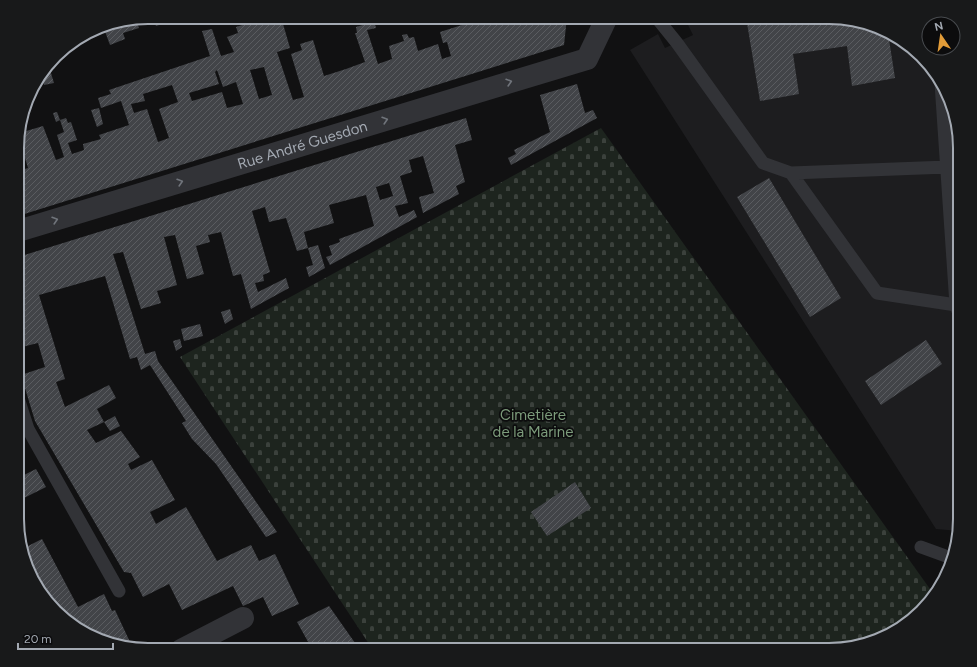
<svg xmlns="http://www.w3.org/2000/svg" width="977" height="667" viewBox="0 0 977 667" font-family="Figtree,sans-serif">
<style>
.built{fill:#1d1d1f}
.cemetery{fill:url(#cemetery-stones)}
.building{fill:url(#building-hatch);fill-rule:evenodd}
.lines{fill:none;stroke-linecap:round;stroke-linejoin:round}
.lane{stroke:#323337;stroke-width:13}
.street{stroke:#323337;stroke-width:22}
.oneway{stroke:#70747b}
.labels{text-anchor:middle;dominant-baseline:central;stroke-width:3.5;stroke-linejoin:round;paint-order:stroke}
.street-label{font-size:15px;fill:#a3a9b2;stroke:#0c0c0d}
.park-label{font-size:15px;fill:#7c9b7b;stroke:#0c0c0d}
.rim{fill:none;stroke:#a3a9b2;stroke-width:2}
</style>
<defs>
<pattern id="cemetery-stones" width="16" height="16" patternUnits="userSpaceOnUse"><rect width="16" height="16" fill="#1d241e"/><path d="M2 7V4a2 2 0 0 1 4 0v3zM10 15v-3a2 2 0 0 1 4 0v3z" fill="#3b413c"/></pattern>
<pattern id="building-hatch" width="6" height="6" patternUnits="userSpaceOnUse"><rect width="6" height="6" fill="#424448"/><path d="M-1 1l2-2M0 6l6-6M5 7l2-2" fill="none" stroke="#5a5c60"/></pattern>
</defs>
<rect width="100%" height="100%" fill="#111112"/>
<path class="built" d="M684,17H838L871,24L909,44L946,90L960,139L959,531L936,529L630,50L658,34L665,48L693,35Z"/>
<path class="cemetery" d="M601,128L935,596L887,636L829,650H373L180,357Z"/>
<path class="building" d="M152,17H184L156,26Z
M278,17H281L290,48L277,52L293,100L304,97L291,54L302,50L300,44L313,40L324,76L346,69L365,62L355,33H357L356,27L366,24L374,21L376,28L367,30L378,64L392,59L389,46L404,41L402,35L407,34L409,38L414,37L418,51L438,44L442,59L451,56L447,42L443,43L440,32L484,18L485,20L494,17H567L564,45L18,216V171L28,168L21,145L18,146L20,124L23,132L43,126L56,160L64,157L57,135L64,132L60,120L66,118L68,123L71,122L77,140L68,143L72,154L84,150L83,144L101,139L99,135L129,125L121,101L101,108L98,98L111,94L109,90L210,56L202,31L212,29L221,56L234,52L227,37L238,33L236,27L255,21L256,24ZM264,67L272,95L259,99L250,70ZM217,70L223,87L236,82L243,104L227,108L222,92L192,101L189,93L219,84L215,72ZM172,85L178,102L159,109L169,138L158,142L147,109L134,113L131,104L145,101L143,94Z
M746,17H838L871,24L888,33L895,78L852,86L847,46L793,54L799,94L760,101Z
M136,19L139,28L123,33L125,39L110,45L103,26Z
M74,42L76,47L66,51L65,48Z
M53,61L55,68L50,70L54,83L44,85L41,76Z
M577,84L585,113L593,110L597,118L511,165L508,158L516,154L514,150L550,132L540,95Z
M99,108L103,124L97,127L91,110Z
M57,112L60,120L56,122L53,113Z
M466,118L472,140L455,145L465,182L456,186L459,194L423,213L419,197L434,193L423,156L409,160L412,172L400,176L408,203L395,206L399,217L414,210L417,217L330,265L326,257L332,255L329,246L340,242L339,239L374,226L366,195L329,205L334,223L304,232L308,248L297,251L286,218L269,222L265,207L252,211L270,272L263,275L264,281L255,283L258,292L286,278L289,288L251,309L241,274L233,276L221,232L208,235L210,242L196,246L204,274L187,279L175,235L164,237L177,285L157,291L161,303L141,309L123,252L113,254L145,354L155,351L158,361L277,532L266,537L216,464L192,439L182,423L186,421L150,365L141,370L137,357L130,359L105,276L39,295L65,379L56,382L65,407L109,385L116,398L97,409L104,422L115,416L120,426L110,431L104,422L87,430L96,443L121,431L140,457L128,464L131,470L152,460L175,500L150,512L156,524L186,507L217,561L251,545L259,561L275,554L299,604L272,616L263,597L243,606L233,586L182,610L169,584L143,597L131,573L124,572L35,421L21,375L45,367L38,343L18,348V257ZM389,183L393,196L380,200L376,187Z
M769,178L841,298L810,317L737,197Z
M318,245L325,268L309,277L306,267L313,265L308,248Z
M230,309L233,319L225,324L221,312Z
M200,324L203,336L184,341L181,329Z
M180,339L182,347L176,351L173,341Z
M926,340L942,364L881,405L865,381Z
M36,469L46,487L18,501V478Z
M575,482L591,508L547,536L531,512Z
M42,539L78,607L104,594L112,611L115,610L130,642L121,646L106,643L68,623L35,585L22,549Z
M329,606L360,650H305L311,647L297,622Z"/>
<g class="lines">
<path class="lane" d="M656,17L677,43L763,163L791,173L947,167
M941,83L956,305L960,317
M791,173L877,293L956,305
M18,398L28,429L119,591
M921,547L954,559"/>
<g class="street">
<path id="s1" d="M18,231L587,59L607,17"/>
<path d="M181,650L243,618"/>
</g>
</g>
<defs><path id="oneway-chevron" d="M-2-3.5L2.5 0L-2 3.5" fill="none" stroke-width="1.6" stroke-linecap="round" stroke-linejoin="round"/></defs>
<g class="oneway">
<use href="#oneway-chevron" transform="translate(509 82) rotate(-17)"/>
<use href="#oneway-chevron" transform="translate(385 120) rotate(-17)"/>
<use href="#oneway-chevron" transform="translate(180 182) rotate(-17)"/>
<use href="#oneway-chevron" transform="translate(55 220) rotate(-17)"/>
</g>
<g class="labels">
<g class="street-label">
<text stroke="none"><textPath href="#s1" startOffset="297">Rue André Guesdon</textPath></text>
</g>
<g class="park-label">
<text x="533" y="415">Cimetière<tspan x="533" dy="17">de la Marine</tspan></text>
</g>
</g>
<path d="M0 0H977V667H0ZM148 24H829A124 124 0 0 1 953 148V519A124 124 0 0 1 829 643H148A124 124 0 0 1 24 519V148A124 124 0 0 1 148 24Z" fill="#18191a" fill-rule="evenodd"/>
<path class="rim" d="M148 24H829A124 124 0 0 1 953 148V519A124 124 0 0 1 829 643H148A124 124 0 0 1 24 519V148A124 124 0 0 1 148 24Z"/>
<g transform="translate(941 36) rotate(347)"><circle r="19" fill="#0c0c0d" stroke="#484b4f"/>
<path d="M0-3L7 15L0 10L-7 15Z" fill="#e29c38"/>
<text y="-6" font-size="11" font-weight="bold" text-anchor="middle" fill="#a3a9b2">N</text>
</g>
<path d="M18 643v6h95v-6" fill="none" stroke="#a3a9b2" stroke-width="2"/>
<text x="24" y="643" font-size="12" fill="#a3a9b2" stroke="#0c0c0d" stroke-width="3" paint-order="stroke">20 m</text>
</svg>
